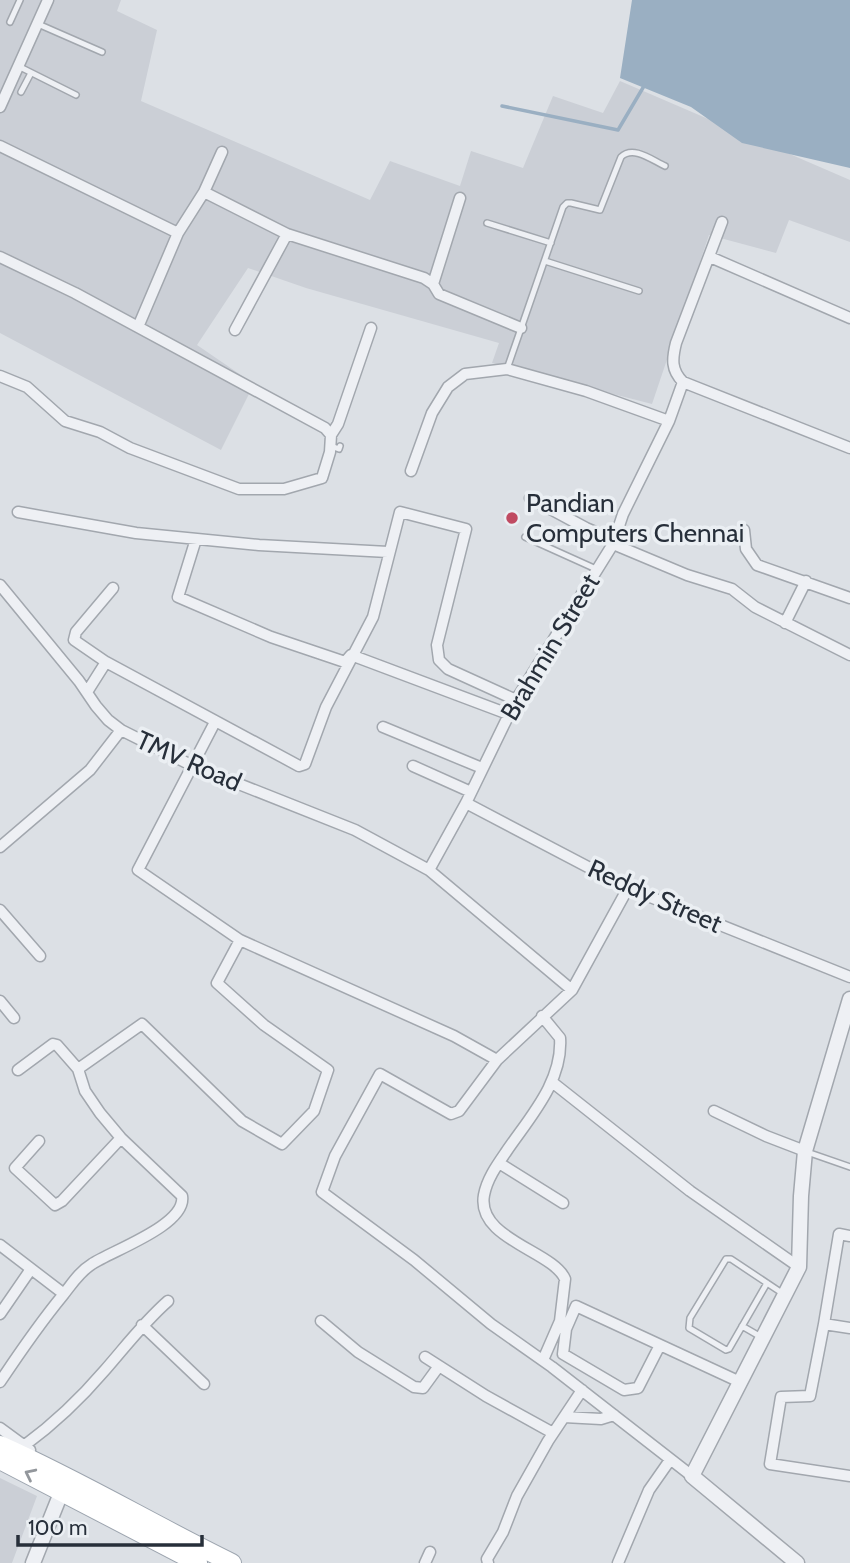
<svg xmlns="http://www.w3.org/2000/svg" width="850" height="1563" viewBox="0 0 850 1563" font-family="Cabin,sans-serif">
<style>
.built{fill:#cbcfd6}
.water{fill:#9aafc2}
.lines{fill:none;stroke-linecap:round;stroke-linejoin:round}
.stream{stroke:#9aafc2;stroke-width:3.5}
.service-casing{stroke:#a2a7ae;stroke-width:8}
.minor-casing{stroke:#a2a7ae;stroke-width:13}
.tertiary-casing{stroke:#a2a7ae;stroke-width:17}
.primary-casing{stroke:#9da5af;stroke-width:20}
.service{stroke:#eef0f4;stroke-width:5}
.minor{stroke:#eef0f4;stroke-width:10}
.tertiary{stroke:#eef0f4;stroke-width:14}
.primary{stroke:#fff;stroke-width:18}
.oneway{stroke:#93979c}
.poi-dot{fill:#c04b62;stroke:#ebeff3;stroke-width:2.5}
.labels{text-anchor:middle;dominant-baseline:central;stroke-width:7;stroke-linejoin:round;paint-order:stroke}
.poi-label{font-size:26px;fill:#272f3a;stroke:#ebeff3;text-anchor:start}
.street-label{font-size:26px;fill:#272f3a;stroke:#ebeff3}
</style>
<rect width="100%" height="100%" fill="#dce0e5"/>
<path class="built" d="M0,0H121L117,11L157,30L141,101L370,200L390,161L460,186L471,151L523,168L553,96L603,113L620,81L850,180V242L789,220L776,253L709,235L652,404L492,363L499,343L306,288L248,268L197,345L254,384L221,450L0,333Z
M0,1478L37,1496L12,1563H0Z"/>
<path class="water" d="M632,0H850V168L742,143L691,107L620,78Z"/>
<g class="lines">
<path class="stream" d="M502,106L618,130L644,86"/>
<g class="service-casing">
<path id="service" d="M10,22L20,0
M38,24L102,52
M18,66L76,95
M21,92L31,73
M487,223L551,243
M545,261L639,291
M507,369L563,207L567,203H571L600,210L621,157C633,145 652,160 665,166
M331,446L339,449L340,446
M525,537L596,569
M807,1152L850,1167
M767,1283L729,1349L726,1350L689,1328L690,1318L726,1259H731L782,1293
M742,1326L761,1337"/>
</g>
<g class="minor-casing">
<path id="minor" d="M0,107L48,0
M0,146L178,233
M204,192L222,152
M722,222L676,343C672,359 671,370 683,382L850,448
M0,257L75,293L325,428L331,435L330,452L322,478L284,489H239L130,448L100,432L65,421L27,387L0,376
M710,257L850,318
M433,284L460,198
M138,327L178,233L204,192L287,234L424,278L433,284L439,294L521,328
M235,330L287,234
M331,435L338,424L371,328
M411,471L432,413L448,387L465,374L507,369L586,391L669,421
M530,498L586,528L614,540
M18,512L136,533L259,545L388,552
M744,530L746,549L757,565L850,598
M196,539L178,597L271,637L345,662L351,655L508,714
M613,544L687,575L732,589L755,607L850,655
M0,585L79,681L96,706L108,720L121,730L191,765L355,830L429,870L572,990
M113,588L76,632L74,640L106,662L299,766L305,764L326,707L373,617L400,512L466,529L437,645L439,660L448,669L516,700
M785,623L806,581
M87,692L106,662
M215,722L138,870L240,940L454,1036L497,1060L459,1111L451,1114L380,1074L335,1156L322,1192L414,1260L491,1324L552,1367L692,1476
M383,727L482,768
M413,766L471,792
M466,803L628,888L850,977
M0,847L90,770L121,730
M429,870L466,803L516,700L613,544L623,514L669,421L683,382
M0,910L40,956
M0,1001L14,1018
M542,1016L560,1038C563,1082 529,1118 506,1152C497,1165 487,1179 484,1195C476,1239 553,1251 565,1279L560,1321L543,1360
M497,1060L572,990L628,888
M78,1069L142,1024L242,1121L282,1144L314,1111L328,1070L264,1025L217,983L240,940
M552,1082L690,1191L799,1267
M714,1111L766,1136L805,1151
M39,1141L15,1168L55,1205L62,1201L121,1138
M499,1163L563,1203
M850,1236L839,1234L824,1324L850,1328
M0,1245L64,1294
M0,1314L31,1269
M321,1321L358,1352L414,1387L423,1388L439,1366
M824,1324L810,1396L781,1397L770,1464L850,1476
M142,1325L204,1384
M660,1345L638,1388L624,1390L563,1354L566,1329L576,1306L740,1382
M425,1357L486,1396L553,1433
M0,1382C20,1352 40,1323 63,1295C72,1284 79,1272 92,1264C111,1251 187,1225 182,1196L121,1138L100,1113L85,1091L78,1069L57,1045L53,1044L18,1070
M564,1417L601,1419L614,1415
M0,1428L30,1450
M25,1445C55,1423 81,1398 105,1370C126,1346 144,1322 168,1301
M425,1563L430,1552
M488,1563L487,1559L503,1532L517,1496L548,1441L582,1390
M618,1563L649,1490L670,1460"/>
</g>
<g class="tertiary-casing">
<path id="tertiary" d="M33,1563L65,1483
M797,1563L692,1476L799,1267L801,1196L805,1151L850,999"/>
</g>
<g class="primary-casing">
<path id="primary" d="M0,1445C79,1480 154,1525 232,1563
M0,1460L198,1563"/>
</g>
<use href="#service" class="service"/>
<use href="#minor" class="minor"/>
<use href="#tertiary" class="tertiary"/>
<use href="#primary" class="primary"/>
</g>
<defs><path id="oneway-chevron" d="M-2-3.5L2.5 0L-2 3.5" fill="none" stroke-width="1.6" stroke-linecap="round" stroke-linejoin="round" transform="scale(1.75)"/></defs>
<use class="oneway" href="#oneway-chevron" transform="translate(30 1474) rotate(-154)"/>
<circle class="poi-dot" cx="512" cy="518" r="7"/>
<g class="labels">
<g class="poi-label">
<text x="526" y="503">Pandian<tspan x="526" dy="30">Computers Chennai</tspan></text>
</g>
<g class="street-label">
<text transform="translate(550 647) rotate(-59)">Brahmin Street</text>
<text transform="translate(189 761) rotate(24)">TMV Road</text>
<text transform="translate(655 896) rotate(24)">Reddy Street</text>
</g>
</g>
<path d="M18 1535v10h184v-10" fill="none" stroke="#272f3a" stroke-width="3.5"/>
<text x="28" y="1535" font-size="21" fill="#272f3a" stroke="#ebeff3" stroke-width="5" paint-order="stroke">100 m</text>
</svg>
